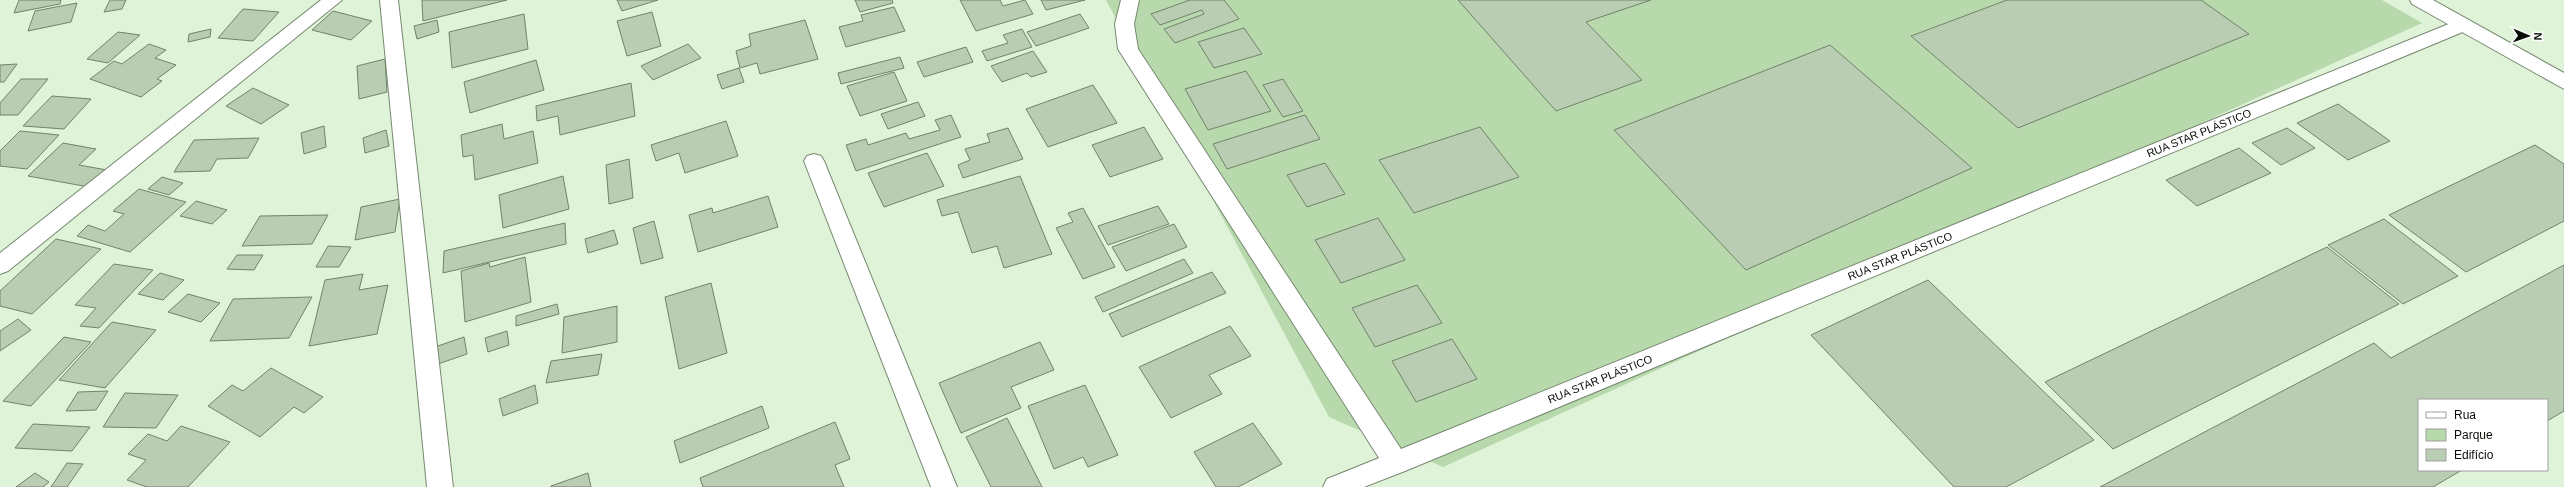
<svg xmlns="http://www.w3.org/2000/svg" width="2564" height="487" viewBox="0 0 2564 487" font-family="Arial,sans-serif">
<style>
.green{fill:#b7d9ac}
.building{fill:#b9cdb3;stroke:#71836b}
.lines{fill:none;stroke-linecap:round;stroke-linejoin:round}
.minor-casing{stroke:#768870;stroke-width:2}
.major-casing{stroke:#768870;stroke-width:2}
.minor{fill:#fff;fill-rule:evenodd}
.major{fill:#fff;fill-rule:evenodd}
.labels{text-anchor:middle;dominant-baseline:central;stroke-width:3;stroke-linejoin:round;paint-order:stroke}
.street-label{font-size:11px;fill:#090f07;stroke:#fff}
</style>
<rect width="100%" height="100%" fill="#dff3d8"/>
<path class="green" d="M1106,0H2382L2422,23L1443,467L1329,417Z"/>
<path class="building" d="M19,0H61L60,4L14,13Z
M110,0H126L122,9L104,12Z
M422,0H507L423,21Z
M617,0H658L622,11Z
M855,0H892L893,3L860,12Z
M960,0H1000L1003,6L1025,0L1033,14L976,31Z
M1041,0H1085L1046,10Z
M1190,0H1224L1239,19L1175,43L1164,29L1204,14L1202,10L1160,25L1151,14Z
M1458,0H1651L1586,22L1642,80L1556,111Z
M2007,0H2201L2249,34L2018,128L1911,36Z
M77,3L71,22L28,31L35,11Z
M894,7L905,31L846,47L839,27L863,21L861,15Z
M243,9L279,12L253,41L218,38Z
M333,11L372,21L351,40L312,30Z
M652,12L661,46L627,56L617,21Z
M524,14L528,49L452,68L449,32Z
M1080,14L1089,28L1036,46L1027,32Z
M437,20L439,32L417,39L414,26Z
M805,20L818,59L760,74L757,63L740,68L736,51L751,46L749,34Z
M1244,28L1262,54L1214,68L1198,42Z
M211,29L210,37L188,42L189,34Z
M1022,29L1032,47L987,61L982,51L1008,43L1003,35Z
M118,32L140,35L108,63L87,59Z
M149,44L166,50L155,58L176,65L157,79L162,81L141,97L90,79L114,61L122,64Z
M688,44L701,58L653,80L641,66Z
M1830,45L1972,168L1746,270L1614,130Z
M966,47L973,62L924,77L917,62Z
M1033,51L1047,72L1031,77L1027,73L1002,82L991,66Z
M900,57L904,68L841,84L838,73Z
M385,59L387,92L359,99L357,66Z
M536,60L544,90L470,113L464,82Z
M17,64L4,82H0V65Z
M739,68L744,82L722,89L717,75Z
M1246,71L1271,111L1208,130L1185,89Z
M894,72L907,101L860,116L847,86Z
M21,79H48L18,115H0V103Z
M1283,79L1303,111L1283,117L1263,85Z
M631,83L635,116L560,135L558,116L537,121L536,106Z
M1093,85L1117,123L1048,147L1026,109Z
M253,88L289,105L261,124L226,106Z
M52,96L91,99L64,129L23,126Z
M918,102L925,116L888,129L881,114Z
M2338,104L2390,141L2348,160L2297,123Z
M951,115L961,137L856,171L846,145L866,139L868,145L906,133L909,139L940,130L935,120Z
M1305,115L1320,139L1227,169L1213,144Z
M726,121L738,156L685,173L679,153L656,161L651,145Z
M502,124L504,139L533,131L538,163L475,180L473,155L463,157L461,135Z
M324,126L326,147L304,154L301,133Z
M1144,127L1163,159L1110,177L1092,145Z
M1480,127L1519,177L1414,213L1379,160Z
M1008,128L1023,159L963,178L958,165L970,160L965,149L990,142L987,134Z
M2287,128L2315,148L2281,165L2252,143Z
M386,130L389,146L365,153L363,138Z
M20,131L59,135L27,169L0,166V151Z
M259,138L248,158L217,159L210,171L174,172L194,140Z
M63,143L96,149L79,165L107,170L89,187L28,176Z
M2535,145L2564,164V221L2466,272L2389,215Z
M2239,148L2271,173L2197,206L2166,180Z
M927,153L944,186L884,207L868,173Z
M629,159L633,198L609,204L606,165Z
M1325,163L1345,194L1307,207L1287,175Z
M563,176L569,209L503,228L499,195Z
M1020,176L1052,254L1004,268L997,246L972,253L958,212L942,216L937,200Z
M162,177L183,183L169,195L148,189Z
M139,189L186,202L130,252L77,236L88,225L105,231L124,214L113,211Z
M768,196L778,227L698,252L689,215L712,208L713,213Z
M400,199L395,232L355,240L361,207Z
M196,201L227,210L212,224L180,216Z
M1158,206L1169,224L1108,245L1098,226Z
M1083,208L1115,267L1083,279L1056,228L1073,222L1068,213Z
M328,215L312,244L242,246L260,216Z
M1378,218L1405,260L1341,283L1315,240Z
M2384,219L2458,276L2403,304L2328,245Z
M654,221L663,258L641,264L633,228Z
M565,223L566,244L443,273L444,251Z
M1174,224L1187,247L1126,271L1112,247Z
M614,230L618,244L588,253L585,239Z
M56,239L101,249L32,314L0,306V291Z
M328,246L351,247L339,267H316Z
M2327,247L2399,304L2113,449L2045,382Z
M237,255H263L254,270L227,269Z
M525,257L531,302L465,322L461,271L489,263L490,267Z
M1184,259L1193,273L1103,312L1095,297Z
M114,264L153,270L99,328L80,326L96,308L75,305Z
M2564,265V411L2547,421V400H2419V470H2462L2433,487H2100L2374,343L2391,358Z
M1212,272L1226,293L1122,337L1109,314Z
M160,273L184,280L163,300L138,294Z
M363,274L359,290L388,285L377,334L309,346L325,280Z
M1928,280L2094,440L2006,487H1954L1811,335Z
M711,283L727,353L679,369L665,297Z
M1417,285L1442,323L1375,347L1352,308Z
M188,294L220,303L201,322L168,312Z
M312,297L289,338L210,341L233,299Z
M557,304L559,314L516,326V316Z
M617,306V342L562,353L564,317Z
M18,319L31,330L0,351V331Z
M112,322L156,330L105,388L59,380Z
M1230,326L1251,356L1209,375L1222,394L1171,418L1139,367Z
M507,331L509,345L488,352L485,338Z
M64,337L91,342L31,406L3,401Z
M464,337L467,354L435,365L432,348Z
M1452,339L1477,379L1416,402L1392,361Z
M1040,342L1054,370L1011,387L1021,408L961,433L939,383Z
M602,354L598,375L546,383L551,361Z
M271,368L323,397L304,413L294,407L260,437L208,406L232,385L243,391Z
M535,385L538,403L503,416L499,399Z
M1085,385L1118,455L1088,467L1083,457L1054,469L1028,406Z
M108,391L96,410L66,411L78,392Z
M125,393L178,395L156,428L103,427Z
M762,406L769,428L680,463L674,441Z
M1007,418L1042,487H991L966,437Z
M835,422L850,459L835,465L844,487H703L700,478Z
M1253,423L1282,464L1238,487H1216L1194,452Z
M33,424L90,427L72,451L15,448Z
M181,426L230,442L188,487H147L127,480L146,460L128,454L148,434L167,441Z
M67,463L83,464L67,487H51Z
M35,473L49,482L43,487H16Z
M588,473L591,487H551V486Z"/>
<g class="lines">
<g class="minor-casing">
<path id="minor" d="M321,0H342L8,271L0,274V253Z
M380,0H398L453,487H427Z
M1121,0H1139L1134,24L1138,49L1401,449L2456,21L2463,19L2470,21L2473,25L2470,29L1405,471L1364,487H1323L1327,479L1379,458L1118,49L1115,24Z
M814,154L821,156L824,161L957,487H931L804,161L807,156Z"/>
</g>
<g class="major-casing">
<path id="major" d="M2410,0H2433L2564,73V89L2412,4Z"/>
</g>
<use href="#minor" class="minor"/>
<use href="#major" class="major"/>
</g>
<g class="labels">
<g class="street-label">
<text transform="translate(2199 133) rotate(-22)">RUA STAR PLÁSTICO</text>
<text transform="translate(1900 256) rotate(-22)">RUA STAR PLÁSTICO</text>
<text transform="translate(1600 379) rotate(-22)">RUA STAR PLÁSTICO</text>
</g>
</g>
<rect x="2418" y="399" width="130" height="72" fill="#ffffff" stroke="#9d9f9c"/>
<rect x="2426" y="412" width="20" height="6" fill="#ffffff" stroke="#9d9f9c"/>
<text x="2454" y="419" font-size="12" fill="#090f07">Rua</text>
<rect x="2426" y="429" width="20" height="12" fill="#b7d9ac" stroke="#9d9f9c"/>
<text x="2454" y="439" font-size="12" fill="#090f07">Parque</text>
<rect x="2426" y="449" width="20" height="12" fill="#b9cdb3" stroke="#9d9f9c"/>
<text x="2454" y="459" font-size="12" fill="#090f07">Edifício</text>
<g transform="translate(2528 36) rotate(92)" stroke="#ffffff" stroke-width="3" paint-order="stroke">
<path d="M0-3L7 15L0 10L-7 15Z" fill="#090f07"/>
<text y="-6" font-size="11" font-weight="bold" text-anchor="middle" fill="#090f07">N</text>
</g>
</svg>
